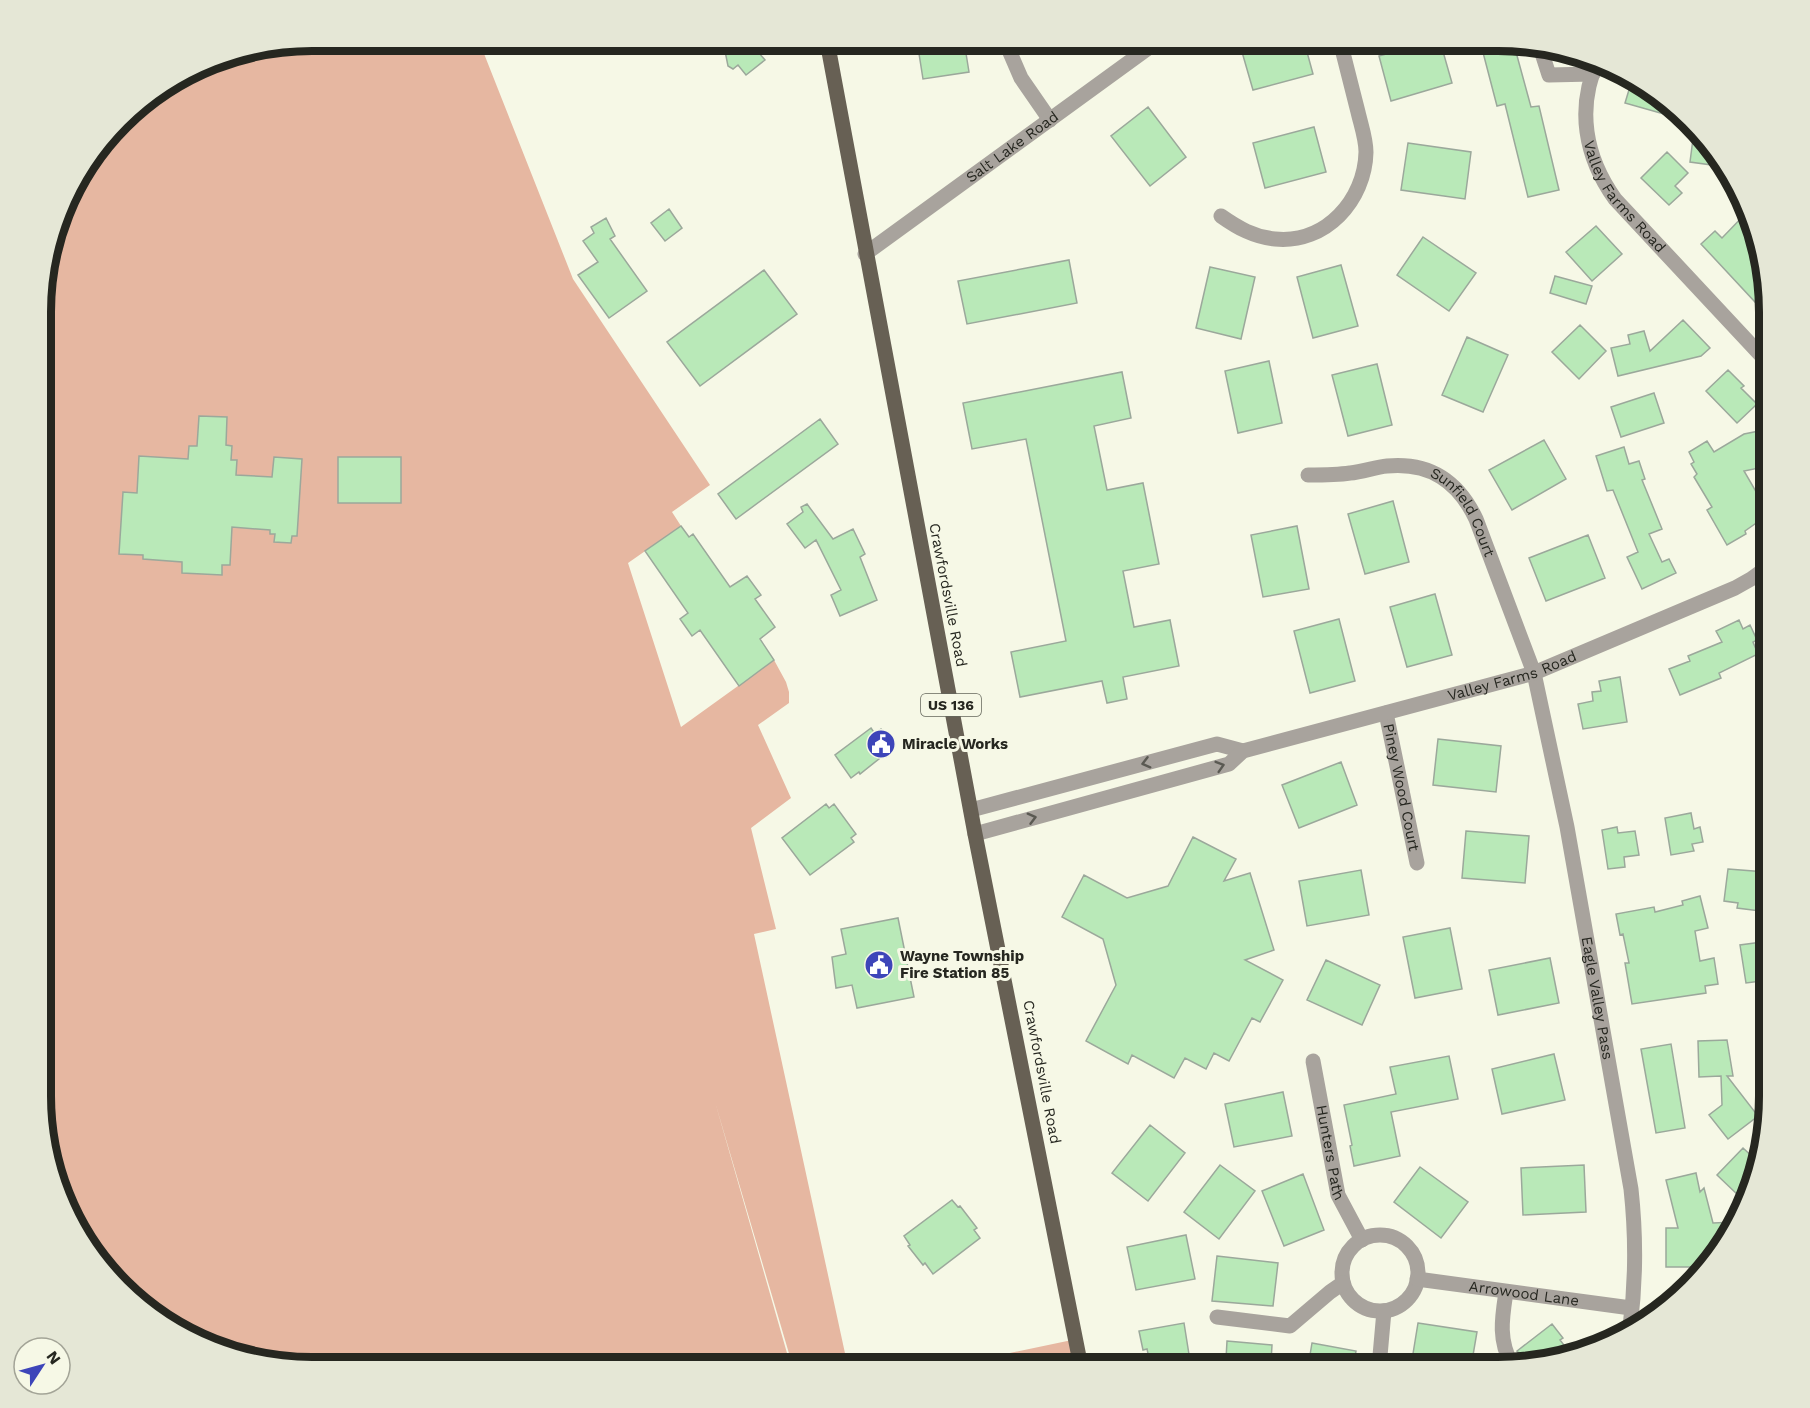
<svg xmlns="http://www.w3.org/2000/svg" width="1810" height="1408" viewBox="0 0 1810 1408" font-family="'Work Sans',sans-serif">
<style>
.green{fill:#e6b7a1}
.building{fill:#b9e9b8;stroke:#9ba89b;stroke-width:1.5}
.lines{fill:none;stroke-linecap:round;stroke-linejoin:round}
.minor{stroke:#a8a39d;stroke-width:15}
.major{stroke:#676054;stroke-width:15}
.oneway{stroke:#5a5952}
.labels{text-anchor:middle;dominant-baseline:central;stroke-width:6;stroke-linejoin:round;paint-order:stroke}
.shield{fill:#f6f8e6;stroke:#64665b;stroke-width:1.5}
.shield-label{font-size:14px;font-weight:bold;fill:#262720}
.street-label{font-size:15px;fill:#262720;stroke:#f6f8e6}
.poi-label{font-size:15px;font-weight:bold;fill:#262720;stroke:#f6f8e6;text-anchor:start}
.rim{fill:none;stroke:#262720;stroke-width:8}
</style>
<rect width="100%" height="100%" fill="#f6f8e6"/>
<path class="green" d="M312,41H479L573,279L710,485L672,512L681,526L628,563L681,727L774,660L786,682L789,692V703L758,725L791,798L751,828L776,929L754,934L848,1367H793L715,1102L791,1367H295L208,1347L133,1300L69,1216L41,1114L43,276L77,177L133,108L225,55Z
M1072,1340L1077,1367H943Z"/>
<path class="building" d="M723,41H749L765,60L746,75L738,65L733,69L728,66Z
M917,41H964L969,72L923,79Z
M1256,41H1304L1313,74L1253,90L1240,45Z
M1433,41H1440L1452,83L1391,101L1379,56Z
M1480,41H1513L1531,107L1539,106L1559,190L1528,197L1505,104L1497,106Z
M1632,80L1677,108L1685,120L1625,103Z
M1148,107L1186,157L1150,186L1111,136Z
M1314,127L1326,172L1265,188L1253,143Z
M1694,131L1708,152L1719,166L1690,162Z
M1408,143L1471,152L1465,199L1401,190Z
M1667,152L1688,173L1675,186L1682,193L1669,205L1641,178Z
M669,209L682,228L665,241L651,223Z
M1749,210L1769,312V317L1701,244L1715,231L1722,238Z
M606,218L615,236L610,239L647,291L609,318L578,275L598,262L583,241L594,233L591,227Z
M1596,226L1622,254L1592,281L1566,252Z
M1423,237L1476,273L1449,311L1397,275Z
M1069,260L1077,303L967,324L958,281Z
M1341,265L1358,326L1313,338L1297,277Z
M1210,267L1255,277L1241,339L1196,328Z
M764,270L797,314L700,386L667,342Z
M1555,276L1592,286L1586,304L1550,293Z
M1683,320L1710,348L1701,356L1618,376L1611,348L1630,344L1628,335L1644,331L1650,351Z
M1580,325L1606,351L1579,379L1552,352Z
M1467,337L1508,355L1483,412L1442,395Z
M1269,361L1282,423L1238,433L1225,371Z
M1377,364L1392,425L1348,436L1332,375Z
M1728,370L1744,386L1741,388L1757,404L1737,423L1706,391Z
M1122,372L1131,418L1094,426L1107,490L1143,483L1159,564L1123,571L1134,627L1170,620L1179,666L1123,677L1127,699L1107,703L1102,681L1020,697L1011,652L1066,641L1026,439L972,449L963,403Z
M1654,393L1664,423L1621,437L1611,407Z
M199,416L227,417L226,445L232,446L231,460H237L236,475L272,477L274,457L302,459L297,536H292L291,543L274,542L275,534H270V530L232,527L230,565H222V575L182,573V562L143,559V555L119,554L123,492L137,493L139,456L188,459L189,446H197Z
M820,419L838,444L736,519L718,494Z
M1769,429V466L1744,471L1769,514L1745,531L1746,534L1727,545L1707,510L1712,507L1694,477L1697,474L1691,464L1694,462L1689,452L1707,441L1714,452L1744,434Z
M1544,440L1566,479L1512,510L1489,470Z
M1624,447L1629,464L1639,461L1645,479L1642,480L1662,529L1649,534L1662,562L1669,559L1676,573L1642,589L1627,557L1638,552L1613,490L1607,491L1596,456Z
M338,457H401V503H338Z
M1393,501L1409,562L1365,574L1348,514Z
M807,504L833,539L853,529L865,554L860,557L877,600L840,616L831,595L841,590L816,540L805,548L787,524L803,512L801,507Z
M681,526L689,537L693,534L730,587L747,576L761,595L755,599L775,627L760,639L774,660L739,686L700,630L692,636L680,619L688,613L645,551Z
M1297,526L1309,589L1263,597L1251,535Z
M1588,535L1605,578L1546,601L1529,558Z
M1435,594L1452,655L1407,667L1390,607Z
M1339,619L1355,681L1310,693L1294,631Z
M1739,620L1743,629L1750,625L1757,640L1753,642L1758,654L1719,673L1721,678L1680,695L1669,669L1690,661L1688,656L1722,642L1716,631Z
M1620,677L1627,722L1583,729L1578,704L1593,701L1592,692L1601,691L1599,681Z
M871,728L875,734L881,729L894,747L860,774L859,772L851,778L835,755Z
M1438,739L1501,746L1496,792L1433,785Z
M1341,762L1357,805L1299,828L1282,785Z
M826,804L829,808L834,804L856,834L851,838L854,842L810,875L782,838Z
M1691,813L1694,829L1700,827L1703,842L1692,844L1694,851L1671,855L1665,818Z
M1617,827L1618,833L1635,831L1639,855L1624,857L1625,867L1608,869L1602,830Z
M1466,831L1529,836L1525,883L1462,878Z
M1193,837L1236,859L1224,881L1250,873L1274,950L1245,960L1283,980L1260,1022L1252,1018L1229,1061L1214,1053L1206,1069L1185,1058L1174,1078L1132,1055L1128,1064L1086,1041L1116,985L1103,939L1062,917L1084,875L1127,898L1168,886Z
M1728,869L1766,872L1760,911L1737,908L1738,903L1724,901Z
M1361,870L1369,915L1307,926L1299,881Z
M1700,896L1708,928L1695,931L1700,961L1714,958L1718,984L1705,986L1706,993L1632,1004L1625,963H1629L1623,934L1620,935L1616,914L1654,907L1655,912L1683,905L1682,901Z
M898,918L914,997L857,1008L852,985L836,988L832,957L846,954L841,929Z
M1450,928L1462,989L1415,998L1403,937Z
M1769,941V980L1746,983L1740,945Z
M1550,958L1559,1003L1498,1015L1489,970Z
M1326,960L1380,985L1362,1025L1307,1000Z
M1727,1040L1733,1076H1727L1758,1116L1728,1139L1709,1115L1722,1105L1721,1076L1699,1077L1698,1041Z
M1671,1044L1685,1128L1656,1133L1641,1049Z
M1554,1054L1565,1100L1502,1114L1492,1069Z
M1449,1056L1458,1099L1391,1112L1400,1156L1354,1166L1350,1146L1352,1145L1344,1105L1396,1094L1390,1067Z
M1283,1092L1292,1136L1234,1147L1225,1104Z
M1150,1125L1185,1153L1148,1201L1112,1173Z
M1743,1148L1758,1162L1752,1184L1740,1197L1717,1175Z
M1220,1165L1255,1191L1219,1239L1184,1212Z
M1584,1165L1586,1212L1523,1215L1521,1168Z
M1420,1167L1468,1202L1441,1238L1394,1202Z
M1696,1173L1700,1192L1704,1188L1713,1223L1735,1222L1707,1267H1666V1228H1678L1666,1180Z
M1303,1174L1324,1230L1284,1246L1262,1191Z
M952,1200L958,1207L960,1206L977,1228L974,1230L980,1238L933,1274L925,1263L923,1265L908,1246L910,1245L904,1236Z
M1186,1235L1195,1279L1136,1290L1127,1247Z
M1217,1256L1278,1263L1273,1306L1212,1301Z
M1184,1323L1191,1367H1151L1147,1349L1143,1350L1139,1331Z
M1418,1323L1477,1332L1471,1367L1411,1366Z
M1552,1324L1563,1338L1560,1340L1570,1353L1526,1362L1517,1351Z
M1227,1341L1272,1345L1271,1362H1266V1367H1229L1230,1360L1226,1359Z
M1312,1343L1356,1351L1353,1367H1311L1312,1361H1309Z"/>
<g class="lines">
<g class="minor">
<path d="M1005,41L1021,78L1050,120"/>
<path d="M1540,47L1549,75L1593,74"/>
<path id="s1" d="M1598,60C1576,108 1585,157 1615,199L1769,364"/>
<path d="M1221,216C1238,228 1254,237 1275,239C1326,244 1365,200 1366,152C1366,139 1361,125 1358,112C1352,88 1346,65 1340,41"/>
<path id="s2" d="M865,254L1158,41"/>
<path id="s3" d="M1308,475C1322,475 1337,475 1350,473C1363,472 1375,467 1387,466C1430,462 1458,481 1476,519L1534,673L1567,827L1631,1189C1636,1235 1636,1281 1630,1327"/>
<path id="s4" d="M1386,713L1417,863"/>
<path d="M971,810L1217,744L1243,751"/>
<path id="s5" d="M975,834L1229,764L1243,751L1534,673L1735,588L1751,579L1769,566"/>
<path id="s6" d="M1313,1061L1338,1195L1362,1240"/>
<circle cx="1380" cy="1273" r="38"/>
<path id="s7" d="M1417,1279L1631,1308"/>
<path d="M1506,1292C1502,1318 1498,1340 1512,1365"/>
<path d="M1217,1317L1290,1326L1330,1292L1343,1283"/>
<path d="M1379,1367L1384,1311"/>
</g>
<path class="major" d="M827,41L975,834L1081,1367"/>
</g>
<defs><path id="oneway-chevron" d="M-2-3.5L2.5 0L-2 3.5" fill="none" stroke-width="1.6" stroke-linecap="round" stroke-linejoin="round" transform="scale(1.5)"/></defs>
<g class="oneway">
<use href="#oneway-chevron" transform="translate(1146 763) rotate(165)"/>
<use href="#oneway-chevron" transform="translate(1220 766) rotate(-17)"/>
<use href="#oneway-chevron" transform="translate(1032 818) rotate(-15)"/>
</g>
<defs>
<g id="civic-disc" transform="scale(1.5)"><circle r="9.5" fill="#3d45b9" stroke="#f6f8e6"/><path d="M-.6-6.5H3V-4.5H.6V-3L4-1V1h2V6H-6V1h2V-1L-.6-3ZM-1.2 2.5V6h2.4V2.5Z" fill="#fff"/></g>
</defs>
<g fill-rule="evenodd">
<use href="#civic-disc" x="881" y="744"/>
<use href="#civic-disc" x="879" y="965"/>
</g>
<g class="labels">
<rect class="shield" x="921" y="694" width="60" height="22" rx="4.5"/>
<g class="shield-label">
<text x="951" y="705">US 136</text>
</g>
<g class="street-label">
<text stroke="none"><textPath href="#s2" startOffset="182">Salt Lake Road</textPath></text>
<text stroke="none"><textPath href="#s1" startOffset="150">Valley Farms Road</textPath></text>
<text stroke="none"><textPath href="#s3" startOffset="178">Sunfield Court</textPath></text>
<text transform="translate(948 595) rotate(79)">Crawfordsville Road</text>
<text stroke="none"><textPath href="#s5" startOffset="562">Valley Farms Road</textPath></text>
<text stroke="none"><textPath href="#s4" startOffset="76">Piney Wood Court</textPath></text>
<text stroke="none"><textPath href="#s3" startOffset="687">Eagle Valley Pass</textPath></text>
<text transform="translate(1042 1072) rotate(79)">Crawfordsville Road</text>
<text stroke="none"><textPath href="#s6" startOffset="93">Hunters Path</textPath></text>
<text stroke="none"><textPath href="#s7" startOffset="108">Arrowood Lane</textPath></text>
</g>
<g class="poi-label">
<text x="902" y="744">Miracle Works</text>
<text x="900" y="956">Wayne Township<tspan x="900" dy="17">Fire Station 85</tspan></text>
</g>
</g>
<path d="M0 0H1810V1408H0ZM312 51H1498A261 261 0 0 1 1759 312V1096A261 261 0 0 1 1498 1357H312A261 261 0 0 1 51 1096V312A261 261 0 0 1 312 51Z" fill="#e5e7d6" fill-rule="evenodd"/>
<path class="rim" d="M312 51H1498A261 261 0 0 1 1759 312V1096A261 261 0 0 1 1498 1357H312A261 261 0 0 1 51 1096V312A261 261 0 0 1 312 51Z"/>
<g transform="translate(42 1366) rotate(54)"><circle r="28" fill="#f6f8e6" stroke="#a3a497" stroke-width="1.5"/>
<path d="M0-4.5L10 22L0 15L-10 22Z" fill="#3d45b9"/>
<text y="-9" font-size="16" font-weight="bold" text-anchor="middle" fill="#262720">N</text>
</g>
</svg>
